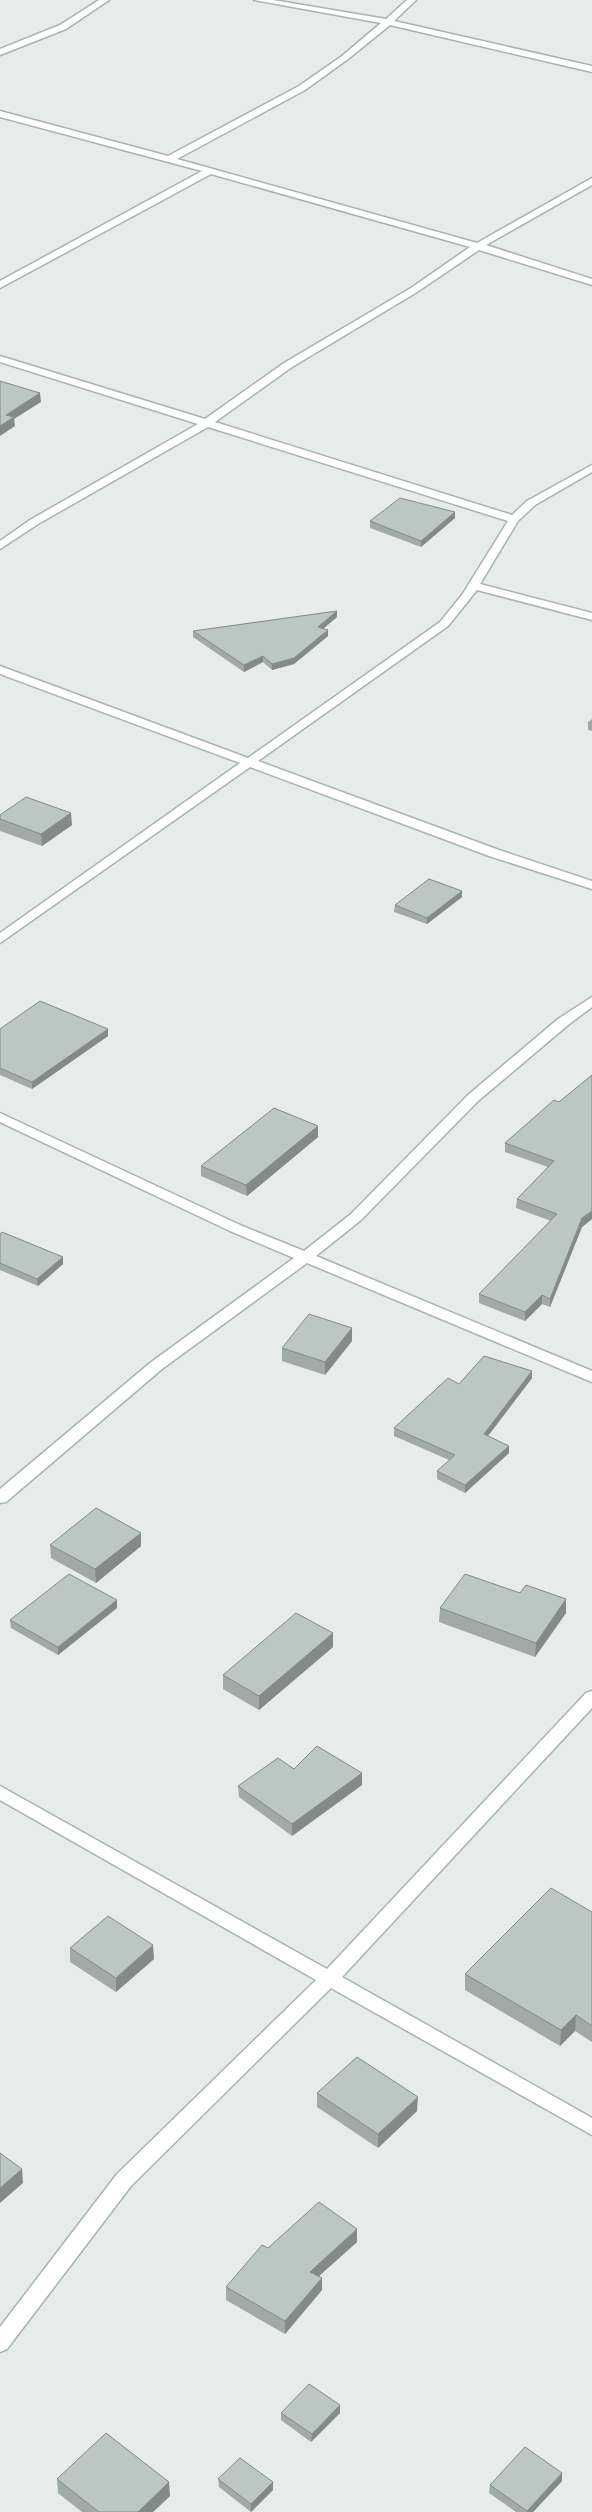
<svg xmlns="http://www.w3.org/2000/svg" width="592" height="2512" viewBox="0 0 592 2512" font-family="Raleway,sans-serif">
<style>
.lines{fill:none;stroke-linecap:round;stroke-linejoin:round}
.street-casing{stroke:#a8b4b0;stroke-width:3}
.street{fill:#fff;fill-rule:evenodd}
.wall{fill:#a0aba8}
.shaded-wall{fill:#828b88}
.building{fill:#bac7c3;stroke:#828b88}
</style>
<rect width="100%" height="100%" fill="#e5ece9"/>
<g class="lines">
<g class="street-casing">
<path id="street" d="M99,0H109L66,29L0,55V49L60,25Z
M254,0H273L386,19L407,0H416L394,21L592,66V72L390,25L348,59L305,90L177,159L477,243L592,178V185L486,245L592,279V285L479,250L417,292L292,367L215,422L512,515L527,501L592,465V472L535,505L518,521L480,584L592,613V620L477,590L448,626L258,761L499,850L592,881V889L489,856L250,767L0,943V933L240,763L0,674V666L248,758L440,622L462,595L508,521L208,427L38,524L0,549V541L30,520L198,424L0,362V356L205,419L284,363L411,288L470,247L211,174L0,288V281L202,171L0,117V111L168,156L299,86L342,56L381,23Z
M592,997V1007L568,1025L478,1101L361,1220L316,1256L592,1371V1382L307,1263L162,1369L6,1502L0,1503V1489L150,1363L294,1258L230,1231L0,1122V1113L240,1225L304,1251L351,1214L468,1095L558,1019Z
M592,1691V1708L342,1977L592,2118V2135L331,1988L131,2186L7,2349L0,2352V2327L117,2174L316,1980L0,1800V1786L327,1969L586,1693Z"/>
</g>
<use href="#street" class="street"/>
</g>
<path class="wall" d="M455,512V518L421,547L370,528V521Z
M337,611V617L323,629L328,636L294,664L272,670L263,662L244,672L193,637V631Z
M592,719V731L588,730V722Z
M0,815L72,825L42,846L0,831Z
M462,897L427,924L394,912L395,905Z
M0,1029L108,1036L32,1089L0,1075Z
M592,1075V1219L582,1227L550,1307L542,1304L525,1321L479,1303V1294L551,1221L516,1208L517,1199L548,1167L505,1152V1143L559,1102Z
M318,1126V1137L247,1196L201,1176V1166Z
M0,1234L63,1257V1264L38,1286L0,1270Z
M352,1328V1341L325,1375L282,1361V1348Z
M532,1371V1378L488,1436L509,1453L465,1493L437,1479V1471L449,1460L394,1436V1428L459,1384Z
M50,1545L141,1546L96,1583L51,1558Z
M566,1599V1613L535,1657L439,1622L440,1608Z
M117,1600V1608L58,1655L11,1628L10,1620Z
M333,1633V1647L259,1710L223,1689V1675Z
M294,1769L362,1785L292,1836L239,1797L238,1786Z
M592,1912V2042L575,2031L560,2046L465,1990V1974Z
M70,1948L154,1959L116,1992L70,1962Z
M317,2093L417,2111L378,2148L317,2107Z
M357,2242L319,2276L322,2278V2290L285,2334L226,2300V2287L268,2248Z
M281,2413H340L311,2442L281,2420Z
M57,2479L170,2496L153,2512H82L58,2493Z
M218,2479L273,2490L251,2512L219,2487Z
M562,2481L533,2512H516L489,2493L490,2485Z"/>
<path class="shaded-wall" d="M40,393L41,402L14,419L15,426L0,436V426L6,415Z
M455,512V518L421,547V541Z
M337,611V617L318,633V627Z
M328,630V636L294,664L272,670V664Z
M263,656V662L244,672V665Z
M71,813L72,825L42,846L41,834Z
M462,891V897L427,924V918Z
M108,1029V1036L32,1089V1082Z
M318,1126V1137L247,1196L246,1185Z
M592,1211V1219L582,1227L550,1307V1299L582,1218Z
M63,1257V1264L38,1286L37,1279Z
M542,1295V1304L525,1321V1312Z
M352,1328V1341L325,1375V1362Z
M532,1371V1378L484,1441V1434Z
M509,1446V1453L465,1493V1485Z
M141,1533V1546L96,1583L95,1569Z
M566,1599V1613L535,1657L536,1643Z
M117,1600V1608L58,1655V1647Z
M333,1633V1647L259,1710V1696Z
M362,1773V1785L292,1836V1824Z
M153,1945L154,1959L116,1992V1978Z
M576,2015L575,2031L560,2046L561,2030Z
M418,2097L417,2111L378,2148V2134Z
M22,2169L23,2183L0,2203V2188Z
M357,2229V2242L310,2284V2272Z
M322,2278V2290L285,2334V2321Z
M340,2405V2413L311,2442L312,2434Z
M562,2473V2481L533,2512H527Z
M169,2482L170,2496L153,2512H138Z
M273,2482V2490L251,2512V2504Z"/>
<path class="building" d="M0,381L40,393L6,415L14,417L0,426Z
M400,498L455,512L421,541L370,521Z
M337,611L318,627L328,630L294,658L272,664L263,656L244,665L193,631Z
M26,797L71,813L41,834L0,819V815Z
M429,879L462,891L427,918L395,905Z
M40,1001L108,1029L32,1082L0,1068V1029Z
M592,1075V1211L582,1218L550,1299L542,1295L525,1312L479,1294L557,1214L517,1199L554,1161L505,1143L554,1100L559,1102Z
M274,1108L318,1126L246,1185L201,1166Z
M2,1232L63,1257L37,1279L0,1263V1234Z
M309,1314L352,1328L325,1362L282,1348Z
M484,1356L532,1371L484,1434L509,1446L465,1485L437,1471L455,1455L394,1428L448,1378L459,1384Z
M96,1508L141,1533L95,1569L50,1545Z
M69,1574L117,1600L58,1647L10,1620Z
M465,1574L520,1593L526,1585L566,1599L536,1643L440,1608Z
M296,1613L333,1633L259,1696L223,1675Z
M317,1746L362,1773L292,1824L238,1786L278,1758L294,1769Z
M551,1888L592,1912V2026L576,2015L561,2030L465,1974Z
M108,1916L153,1945L116,1978L70,1948Z
M357,2057L418,2097L378,2134L317,2093Z
M0,2153L22,2169L0,2188Z
M319,2202L357,2229L310,2272L322,2278L285,2321L226,2287L262,2245L268,2248Z
M309,2384L340,2405L312,2434L281,2413Z
M106,2433L169,2482L138,2512H99L57,2479Z
M525,2447L562,2473L527,2511L490,2485Z
M240,2458L273,2482L251,2504L218,2479Z"/>
</svg>
